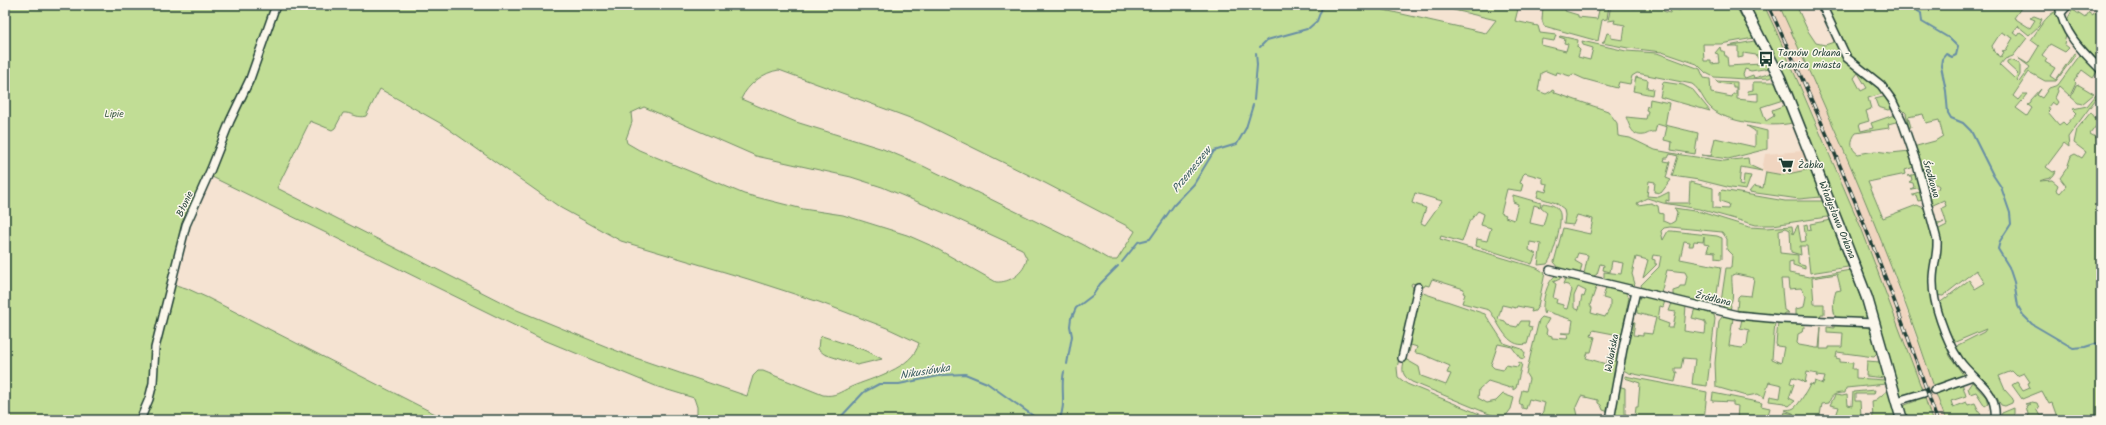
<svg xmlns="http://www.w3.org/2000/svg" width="2106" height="425" viewBox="0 0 2106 425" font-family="Kalam,sans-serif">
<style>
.built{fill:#f0d5c0}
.green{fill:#c1dd95;stroke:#708d64;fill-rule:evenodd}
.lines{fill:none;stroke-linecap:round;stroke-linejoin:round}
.stream{stroke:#678ea5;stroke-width:2}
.street-casing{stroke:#1f3d34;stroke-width:10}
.secondary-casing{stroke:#1f3d34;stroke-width:13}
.street{stroke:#fbf7ec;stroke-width:7}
.secondary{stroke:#fbf7ec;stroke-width:10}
.rail-casing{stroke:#1f3d34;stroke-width:3.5}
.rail{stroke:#fbf7ec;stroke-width:2;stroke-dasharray:6;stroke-linecap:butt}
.labels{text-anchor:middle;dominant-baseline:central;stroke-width:3;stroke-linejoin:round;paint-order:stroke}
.poi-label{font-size:10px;fill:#1f3d34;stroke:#fbf7ec;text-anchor:start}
.park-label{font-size:10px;fill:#3f5d47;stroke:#fbf7ec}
.street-label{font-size:10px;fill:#1f3d34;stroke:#fbf7ec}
.water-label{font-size:11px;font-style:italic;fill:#3d5f63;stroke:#fbf7ec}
</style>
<rect width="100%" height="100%" fill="#f5e3d2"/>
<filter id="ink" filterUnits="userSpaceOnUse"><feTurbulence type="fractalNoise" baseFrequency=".025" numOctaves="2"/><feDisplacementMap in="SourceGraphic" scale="8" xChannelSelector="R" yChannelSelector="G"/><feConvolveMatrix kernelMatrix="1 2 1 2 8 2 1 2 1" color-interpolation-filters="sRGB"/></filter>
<g filter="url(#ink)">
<path class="built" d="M1764,5H1779L1815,85L1878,232L1946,420H1932L1922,389L1862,230L1814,116Z
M1803,151L1811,169L1783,175L1762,171L1765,154Z"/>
<path class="green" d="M5,5H274L258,51L180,239L156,329L147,400L138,420H5Z
M277,5H1362L1486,33L1496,20L1433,5H1519L1515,21L1538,26L1540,33L1556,35L1554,41L1542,39L1541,45L1566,51L1568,44L1564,43L1565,39L1559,37L1560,36L1578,40L1577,47L1580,50L1578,57L1590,60L1593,48L1583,45L1582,41L1626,51L1657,53L1700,69L1704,78L1710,79L1711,93L1732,97L1733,94H1736V87H1733V85L1718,83L1716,81L1737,82V99L1755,101H1758V93L1748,94L1747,91L1753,90V82H1776L1783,100L1761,107L1766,121L1774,116L1772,110L1785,105L1792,123C1772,128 1726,123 1711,108C1703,101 1701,90 1692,84L1637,73L1632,76L1630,84L1619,82L1617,88L1584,79L1573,74L1570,76L1557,72L1556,75L1546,71L1541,73L1538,91L1546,94L1553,90L1555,93L1608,111L1617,123L1618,136L1630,138L1655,150L1682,155L1724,161L1748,158L1749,165L1762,171L1741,167L1739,185L1743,186L1744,175L1751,176L1746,190L1731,188L1699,180L1672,176L1678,156L1670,154L1668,158H1665L1664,161L1670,162L1666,178L1671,180L1661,193L1654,192L1655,182L1649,181L1647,196L1659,197L1669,192V201L1666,200V203H1689L1690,182L1713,188V208L1728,209L1729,204L1720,201V192L1722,190L1785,201H1823L1829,216L1827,217L1773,225H1756L1699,209L1663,203L1647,198L1637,203L1638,205L1651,203L1658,206L1659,213L1663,214V221L1670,224L1675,221L1677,212L1674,208L1701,212L1749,227L1766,228L1792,226L1793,234L1798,225L1801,242L1806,241L1804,225L1807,224L1808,230L1811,229L1810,224L1831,220L1848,267L1810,273L1807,246H1800L1801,255L1791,252L1790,230L1786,228L1779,230L1780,253L1798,255V264L1805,266V269L1793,265V261L1789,262V273L1809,277L1851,270L1868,319L1836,318C1832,309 1833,300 1836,291L1841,290L1837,274L1812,278L1814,304H1824V314H1821L1820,318L1799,317L1796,315V309L1804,307L1806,296L1801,288L1789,289L1788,279H1781L1784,310L1789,313H1784L1783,316L1737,311L1738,297L1740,295L1751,296L1754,278L1735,274L1732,275C1731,284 1735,299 1730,304L1731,306L1730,310L1724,309L1721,302L1726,268H1731L1732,255L1727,250V239L1722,232L1670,227L1664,228L1661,231L1663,240L1668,231H1672L1717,236L1722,238V259L1715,258V252L1707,251L1709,245L1704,244V237L1703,242L1694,241L1693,246H1689L1690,242L1684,241L1680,259L1721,267L1716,300L1710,305L1673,296V291L1679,289L1680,286H1685L1687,276L1685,272L1667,270L1661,293L1642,288L1641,285L1659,267L1661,256L1653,255L1652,259L1655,260V264H1657L1643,278L1648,260L1636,257L1632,274L1635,284L1633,286L1604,279V272L1621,274L1623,263L1612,261L1610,272L1603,270L1604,265L1600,264L1597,274L1593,277L1584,274L1588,255L1578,253L1575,261L1582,265L1580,274L1560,269L1554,262L1563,228L1590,234L1593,219L1577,215L1573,225L1564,224L1565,215L1564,209L1556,203L1537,197L1539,190L1546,192L1548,184L1543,183V178L1525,173L1523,175L1520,183L1523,184L1521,191L1507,189L1501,213L1506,215L1505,217L1514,220L1518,204L1513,202V195L1541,203L1540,207L1534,205L1530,223L1543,226L1547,212L1541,207L1543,203C1549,204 1556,205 1559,211C1564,218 1553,258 1547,264L1538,265L1541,244L1530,242L1529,250L1536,254L1532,264L1476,246L1477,239L1487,241L1491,228L1481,225L1484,214L1478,211L1469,222L1462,242L1441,236L1440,239L1537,268L1545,273L1538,306L1535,311L1531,312L1532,309L1517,306L1516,308L1502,305L1498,319L1505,321L1507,325L1517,327L1521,321H1529L1528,326L1532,327L1527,344C1506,349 1499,321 1489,310L1462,303L1465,294L1463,293L1464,289L1432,279L1429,286L1425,285L1424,287L1412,283L1411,285L1414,289L1397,368L1398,377L1407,384L1494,420H697V407L694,398L658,387L544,340L210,176ZM779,70L921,122L1045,183L1129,227L1135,231L1134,233L1117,260H1110L1084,245L917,163L883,149L796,122L741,99C748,84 764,72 779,70ZM380,89L440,123L561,208L621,241L748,279L819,302L887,328L919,343C913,369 871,378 851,387C840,392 835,397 823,395L763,371H758L753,376L747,396L627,355L517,310L277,188L310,121L332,130L335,128L343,113C351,112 357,119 366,116ZM644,107L756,156L851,177L882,187L942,212L1022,249L1027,259C1024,273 1010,283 996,282L932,246L907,235L843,215L803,209L744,194L639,150L627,143L626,139L632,122L631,113ZM1415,193L1442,201L1425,225L1421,223L1426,208L1412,203Z
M1563,5H1566L1565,11L1578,15V17L1597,19L1600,6L1596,5H1609L1607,19L1602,20L1598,41L1544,26L1542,20L1543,6L1562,9Z
M1611,5L1636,8L1637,5H1664L1663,11L1670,13L1672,5H1675L1674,9L1680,10L1685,5H1735L1754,38L1721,44H1703L1704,61H1711V64L1719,63L1718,54L1715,53L1720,47L1721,51H1724L1725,56H1727L1728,66L1761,64L1756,55L1743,53V57L1738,58V46H1728L1754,41L1770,68L1751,71L1745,69L1743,75L1745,78L1753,75L1754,78L1772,73L1773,76L1769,78L1744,79L1714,77L1706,73L1697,64L1662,52L1628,48L1602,43L1604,42L1607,33L1611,34V38L1623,40L1625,25L1614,23L1615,20L1608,21Z
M1750,5H1764L1776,31L1862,230L1923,392L1901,397L1900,395L1780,64L1775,59L1749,9L1751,8Z
M1779,5H1796L1808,31L1816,43L1825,45L1837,41L1842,52L1883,89L1885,93L1868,98L1871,109L1866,111L1869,121L1859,124L1861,131L1873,128L1871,123L1897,114L1900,121L1888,124L1889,128L1856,133C1850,140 1850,149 1858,154L1875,151L1891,153L1910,151L1923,200L1918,201L1916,195L1913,196V194L1919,192L1918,188L1911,189L1914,187L1913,183L1909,182L1912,180L1911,176H1908L1916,174L1914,167L1905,170L1906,174L1868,182L1883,218L1917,205L1926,209L1936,245L1931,273L1943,336L1950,356L1964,376L1934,387C1892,256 1836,130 1779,5ZM1858,73L1867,88L1861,91L1854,78Z
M1824,5H2003L2008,7L2010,5H2023L2014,18L2030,28L2035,20L2030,18L2034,16L2042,19L2039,26L2029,35L2018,26L2013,32L2018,36L2020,33L2027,38L2013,56L2005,59L2000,65L2014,78L2018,74L2007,64V61L2011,60L2020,64V75L2017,80L2019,82L2030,67L2018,58L2028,64L2039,46L2031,40C2037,32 2046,14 2057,11L2066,35L2064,44L2069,48L2065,52L2050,44L2042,55L2047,59L2045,62L2055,68L2050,76L2056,80L2074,53L2076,54L2056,81H2045L2029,72L2013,96L2018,100L2023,94H2028L2016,108L2027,116L2032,108L2028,105L2031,103V100L2041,89L2037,95L2042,98L2049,88L2058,85L2080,55L2097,72L2093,78L2082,70L2074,81L2076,83L2070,96L2059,86L2057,89L2058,91L2055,98L2058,102L2056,105L2052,102L2048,107L2050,110L2048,112L2059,125L2063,122L2066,125L2077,113L2073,109L2087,106L2101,89V92L2068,137L2069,147L2064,143L2046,167L2053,172L2056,171C2052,181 2047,177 2040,181L2052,180L2058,185L2056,190L2060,193L2066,186L2060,178L2067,168L2071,156L2075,154L2082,158L2086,152L2074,143L2077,129L2091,112L2095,118L2101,114V127L2100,129L2096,126L2090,134L2101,140V420H2064L2062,416L2057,417L2052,403L2049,404L2042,391L2022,399L2012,385L2017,382L2023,391L2030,388L2028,383L2030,382L2024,373L2017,376L2012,371L1999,376L2005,390L2013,399L2012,403L2005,406L2001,405L1991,388L1969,367L1956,348L1958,345L1984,332L1986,329L1953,343L1937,305L1969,280L1975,289L1985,283L1976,270L1943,296L1935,295L1937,230L1947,225L1942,208L1946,206L1944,200L1931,206L1937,223L1944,222L1936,226L1927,196L1929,191L1938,189L1939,186L1936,184L1928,186L1924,185L1913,147L1935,141L1943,136L1939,120L1926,123L1923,114L1908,117L1911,127L1906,128L1908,123L1906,113L1850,59ZM2001,32L2013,38L2006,50L2002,51L2004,52L2001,57L1994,52L1992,46Z
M2075,5H2076L2073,10L2085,18L2089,12L2093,15L2094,12L2099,15L2101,12V64L2076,37L2067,20Z
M1636,77L1648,80L1647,88L1653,89L1652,95L1633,91Z
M1663,82L1683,85L1693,90L1710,111L1660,97Z
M2079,85L2094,94L2082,104L2078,103L2071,97L2076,86Z
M1887,96L1894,108L1888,110L1878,107L1875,99Z
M1650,99L1669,103L1665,125L1698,133L1695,154L1671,150L1672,142L1664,140L1667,127L1657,124L1655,132C1650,131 1647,135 1643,135C1632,137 1629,124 1626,117L1646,119L1648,111L1646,110L1647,106L1649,107Z
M1747,126L1767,131V149L1728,159L1701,155L1711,156L1715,138L1755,147V131Z
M1811,169L1821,197L1799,199L1749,192L1754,186L1763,188L1766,172L1783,175Z
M1556,275L1560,276V279L1553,282L1556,284L1553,298L1557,299L1556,303L1563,305V308L1567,309L1572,290L1568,285L1563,284L1565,279L1569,281L1572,279L1597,285L1590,305L1592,308L1591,313L1605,317L1610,308V300L1603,298L1606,287L1625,292L1629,297L1621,339H1618L1619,335L1593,330L1591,336L1595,337L1591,352H1588L1586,358L1606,364L1610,354H1618L1609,412L1603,410L1601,405L1598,403V400L1581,396L1576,407L1579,420H1538L1541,419L1545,403L1529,399L1526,409L1522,408V405L1519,403L1522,390L1526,391L1529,379L1526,374L1539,320L1542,317L1549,319L1545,326L1547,330L1546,334L1552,336V338L1567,339L1568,334L1561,333H1571L1573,320L1545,311L1544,314L1543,312C1542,301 1547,281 1556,275ZM1578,287L1586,291L1584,297L1582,296L1579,310L1574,308V296Z
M172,284L186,288L208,298L447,420H141Z
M1420,292L1485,314L1504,343L1522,349L1525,353L1524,359L1520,358L1512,347L1498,344L1491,365L1494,368L1503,370L1505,365L1518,367L1519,362L1522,364L1516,388L1513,390V386L1510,388L1488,381L1479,389L1478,398L1487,403L1496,401L1503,394L1514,398L1511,409L1505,417L1494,416L1412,382C1402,376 1401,370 1405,359L1419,367L1421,376L1446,385L1451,374L1447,373L1450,366L1422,354L1415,353L1417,347L1411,345L1409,352L1408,341Z
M1643,296L1665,301L1663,307L1660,306L1658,320L1669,324L1668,328H1673L1676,312L1669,311L1672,303L1686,306L1684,331L1705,334L1706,325L1704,321L1692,318L1695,308L1714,315L1715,319L1707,386L1692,384L1695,359L1683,358L1681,368H1675V372H1677L1675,382L1629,373L1623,370L1631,322H1635L1633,335L1643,336V333L1652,334L1656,318L1637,313V310L1634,309L1638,298Z
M1727,316L1733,318L1729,346L1742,348L1747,345L1749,330L1740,328L1742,319L1775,322L1772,359L1781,363L1784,347L1777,346L1776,344L1778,322L1804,323L1805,327H1803L1802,332L1798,334L1797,343L1799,345L1816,348H1819L1821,327L1820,349H1829V347H1842L1843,333L1827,332V327L1834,328V325L1866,327L1870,329L1877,354L1874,357L1837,352L1836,358L1840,359V362L1853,363L1852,369H1856V378L1885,380L1886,384L1846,388L1845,393C1836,393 1831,394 1829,403L1822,404L1820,415L1835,419L1839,407L1830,405L1835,395L1842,396L1847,395L1848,405L1852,406L1853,392L1875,390L1874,394H1855V401H1860L1861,417L1870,416V420L1783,419L1785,412L1795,414L1785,410C1788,409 1791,410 1794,408C1798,406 1809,388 1810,384L1814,385L1815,381L1823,384L1825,377L1816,376L1817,374L1807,372L1805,383L1803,381L1792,377L1790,383L1794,384L1789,398L1795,401L1789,406L1784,404V403L1769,401L1770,396L1780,398L1782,385L1769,382L1764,398L1758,394L1747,396L1716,387L1715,363L1719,321L1722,317Z
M822,336L867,351L882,359L857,365L824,354L818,349L819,339Z
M1867,361L1880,362L1885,378L1866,376Z
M1625,376L1707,392L1704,420H1613L1618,386L1625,388V414L1635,416L1636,407H1638L1640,383L1625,378Z
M1972,382L1986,397L1988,404L1985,406L1976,392L1970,394L1968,388Z
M1962,383L1966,396L1951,401L1953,407L1966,402L1968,405L1975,403L1981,415H1971L1963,418V420H1946L1935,391Z
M1888,390L1897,420H1873L1872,401L1876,400Z
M1713,393L1762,403L1761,406L1770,408L1768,415H1766L1764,420H1737L1738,406L1733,405V402L1712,401Z
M1924,395L1932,420H1906L1904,409L1905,405L1916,401L1915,399L1904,402Z
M2032,402L2037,403L2039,408L2036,409L2040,416L2044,415L2046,420H2034L2029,418L2026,406L2031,404H2025Z
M2014,408V420H1999L2002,413Z"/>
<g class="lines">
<path class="stream" d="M1912,5L1914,9L1921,13L1922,22L1949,38L1958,47L1956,55L1952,57L1946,54L1942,59L1941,66L1946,91L1948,113L1951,118L1963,123L1971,131L1993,175L2001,187L2010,213L2011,224L2000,241L1998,249L2009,267L2014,282L2018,306L2023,315L2032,324L2073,348L2085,347L2101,342
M1309,28L1317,21L1323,5
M1260,47L1267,40L1307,29
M1254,100L1257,65L1256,53
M1122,262L1138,242L1150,239L1174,205L1194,184L1214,151L1237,144L1246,128L1253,105
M1072,317L1076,308L1093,295L1100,284L1118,266
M1067,364L1072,336L1070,326L1071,318
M838,420L864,392L879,384H899L944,375L965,374L987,383L1039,420
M1059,420C1067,405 1060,388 1064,372
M2097,420L2101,413"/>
<g class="street-casing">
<path id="street" d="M1822,5L1847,58L1881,85L1892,100L1902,121L1916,161L1937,240C1938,254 1933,266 1933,279C1932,303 1946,340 1959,360C1974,382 1998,388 1995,420
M2059,5C2063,33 2082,51 2101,70
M2060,14L2068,5
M1550,270L1737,315L1780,319L1874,323
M1402,358L1418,287
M1934,390L1973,376
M1897,401L1924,393
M140,420L149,399L153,383L155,348L186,225L211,169L230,121L250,79L276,5
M1610,420L1624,343L1636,291"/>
</g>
<g class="secondary-casing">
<path id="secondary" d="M1743,5L1780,78L1855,267L1867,298L1902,420"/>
</g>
<use href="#street" class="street"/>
<use href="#secondary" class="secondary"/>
<g class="rail-casing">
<path id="rail" d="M1768,5C1832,140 1889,278 1937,420"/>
</g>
<use href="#rail" class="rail"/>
</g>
</g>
<defs>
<g id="bus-bare" transform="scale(1.2)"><path d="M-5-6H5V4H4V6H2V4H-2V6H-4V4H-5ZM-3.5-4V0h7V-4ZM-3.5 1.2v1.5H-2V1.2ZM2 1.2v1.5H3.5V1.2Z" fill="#1f3d34" stroke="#fbf7ec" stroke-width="2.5" paint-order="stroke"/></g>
<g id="supermarket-bare" transform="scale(1.2)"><path d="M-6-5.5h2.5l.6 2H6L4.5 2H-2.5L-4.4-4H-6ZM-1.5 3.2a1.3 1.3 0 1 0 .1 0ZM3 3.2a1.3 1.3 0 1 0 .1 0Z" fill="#1f3d34" stroke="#fbf7ec" stroke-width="2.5" paint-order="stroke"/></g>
</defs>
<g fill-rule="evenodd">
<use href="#bus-bare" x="1766" y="59"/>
<use href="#supermarket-bare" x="1786" y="165"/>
</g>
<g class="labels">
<g class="poi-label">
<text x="1778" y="53">Tarnów Orkana -<tspan x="1778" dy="12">Granica miasta</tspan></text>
<text x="1798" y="165">Żabka</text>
</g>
<g class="park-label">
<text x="114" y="114">Lipie</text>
</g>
<g class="street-label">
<text transform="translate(1931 179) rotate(74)">Środkowa</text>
<text transform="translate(185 204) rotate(-65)">Błonie</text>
<text transform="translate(1837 220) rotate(68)">Władysława Orkana</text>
<text transform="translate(1713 299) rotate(13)">Źródlana</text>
<text transform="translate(1612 353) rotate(-79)">Wolańska</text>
</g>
<g class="water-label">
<text transform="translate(1192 170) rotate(-51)">Przemeszew</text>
<text transform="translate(925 372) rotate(-9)">Nikusiówka</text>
</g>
</g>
<rect width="2106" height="425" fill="none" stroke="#fbf7ec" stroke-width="20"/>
<rect x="10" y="10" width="2086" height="405" fill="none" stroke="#1f3d34" stroke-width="1.5" filter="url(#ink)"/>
</svg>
